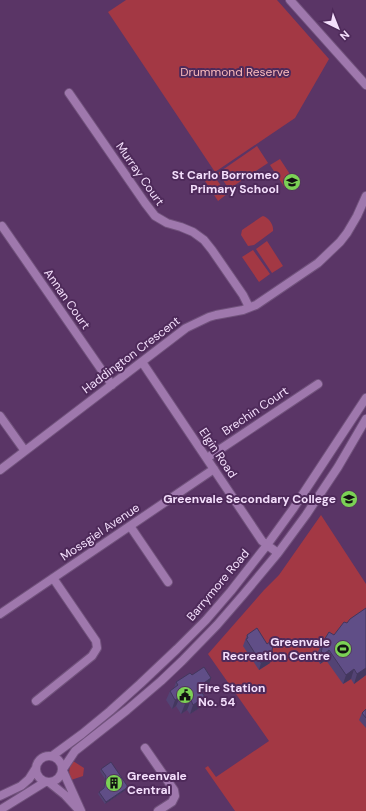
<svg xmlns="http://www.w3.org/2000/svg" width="366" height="811" viewBox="0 0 366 811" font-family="'DM Sans',sans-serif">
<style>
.green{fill:#a33844}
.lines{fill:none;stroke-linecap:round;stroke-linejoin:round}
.minor-casing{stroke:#71527c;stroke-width:10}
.minor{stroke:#9f78ad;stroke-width:8}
.wall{fill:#534374}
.shaded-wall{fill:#43375e}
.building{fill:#604e87;stroke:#43375e}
.labels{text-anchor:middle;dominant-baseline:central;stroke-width:4;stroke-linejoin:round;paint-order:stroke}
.park-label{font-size:12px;fill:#fabbbc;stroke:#4e2a5a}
.street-label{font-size:12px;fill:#f4dffc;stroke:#4e2a5a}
.poi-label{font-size:12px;font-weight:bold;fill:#f4dffc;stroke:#4e2a5a;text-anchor:end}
</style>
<rect width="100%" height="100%" fill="#5a3566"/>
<path class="green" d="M126,0H277L329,59L295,118L215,172L108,12Z
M257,146L268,163L229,189L218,173Z
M280,159L295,182L285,188L270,165Z
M214,176L227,194L218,201L205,181Z
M263,216C269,218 274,225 273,231L254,245L248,246L241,235L242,230L261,217Z
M267,241L283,266L272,273L256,249Z
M253,250L270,274L259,282L242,257Z
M321,515L366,584V811H235L205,768L208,766L216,777L269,741L208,654L264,590L279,575Z
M73,761L84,768L83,776L71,780C68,773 69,767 73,761Z"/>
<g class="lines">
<g class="minor-casing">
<path id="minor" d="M290,0L366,85
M69,93L145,203L155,216L167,223L181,227L193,232L204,240L212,250L243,295L249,307
M2,226L112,385
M142,362L262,541L267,545L278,553
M0,416L25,451
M207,458L318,384
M0,470L186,328L209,317L216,315L243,310L256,305L318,263L340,242L347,233L357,216L366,196
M130,526L168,582
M0,614L214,469
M36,701L92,656L97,648L96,641L53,578
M145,748L174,790L175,796L172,802L158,811
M36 769a13 13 0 1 1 26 0a13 13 0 1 1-26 0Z
M52,756L82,734L110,711L140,684L177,649L206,620L231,591L267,545L293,509L366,398
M63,769L75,751L127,710L161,681L182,661L217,625L243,595L278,553L306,515L338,467L366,419
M63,771L81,811
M50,783L65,795L77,808
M0,796L21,786L29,779L36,768
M0,810L45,782"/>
</g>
<use href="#minor" class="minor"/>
</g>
<path class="wall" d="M347,623L366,675L354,684L351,679L343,684L326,660L320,664L318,660L319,657L317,654L321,645L334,635Z
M247,635L267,644L272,650L270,663L259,670L243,646Z
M192,675L208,688L202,692L201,707L190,714L187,710L181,714L176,706L172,709L166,700L170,691L174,688L176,682Z
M366,709V728L359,720L362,713Z
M101,769L127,789L105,804L98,794L99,792L103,789L105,779L100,771Z"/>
<path class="shaded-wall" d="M329,650L326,660L320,664L324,654Z
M273,656L270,663L259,670L261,663Z
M366,668V675L354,684L357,674Z
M354,669L351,679L343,684L346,675Z
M211,678L208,688L195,696L198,687Z
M180,697L176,706L172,709L175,700Z
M205,697L201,707L190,714L193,705Z
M191,700L187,710L181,714L185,704Z
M128,787L127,789L105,804L106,802Z"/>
<path class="building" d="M366,608V668L357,674L354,669L346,675L329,650L324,654L321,651L322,649L321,645L329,632L334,635L344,622L347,623L350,619Z
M257,628L267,644L271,641L273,645L272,650L273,656L261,663L246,639L248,638L247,635Z
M204,667L211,678L198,687L205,697L193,705L191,700L185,704L180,697L175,700L170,691L178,685L176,682L190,673L192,675Z
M366,709V718L362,713Z
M111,762L128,787L106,802L99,792L104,788L106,776L101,769Z"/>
<defs>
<g id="school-disc" transform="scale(0.9)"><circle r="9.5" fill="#7bd155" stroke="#4e2a5a"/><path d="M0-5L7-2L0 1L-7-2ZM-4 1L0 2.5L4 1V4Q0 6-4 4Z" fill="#111"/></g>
<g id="stadium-disc" transform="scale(0.9)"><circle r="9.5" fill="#7bd155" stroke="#4e2a5a"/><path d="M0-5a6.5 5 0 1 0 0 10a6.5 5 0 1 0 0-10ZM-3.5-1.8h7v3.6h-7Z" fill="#111"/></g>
<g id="civic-disc" transform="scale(0.9)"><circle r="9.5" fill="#7bd155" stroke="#4e2a5a"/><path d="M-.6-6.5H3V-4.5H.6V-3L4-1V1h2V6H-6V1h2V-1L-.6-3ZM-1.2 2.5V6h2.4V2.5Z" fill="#111"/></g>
<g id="building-disc" transform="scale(0.9)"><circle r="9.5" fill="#7bd155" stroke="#4e2a5a"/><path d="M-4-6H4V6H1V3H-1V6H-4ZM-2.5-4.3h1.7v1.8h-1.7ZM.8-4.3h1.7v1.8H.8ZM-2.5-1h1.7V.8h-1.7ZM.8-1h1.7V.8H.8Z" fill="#111"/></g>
</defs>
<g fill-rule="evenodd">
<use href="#school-disc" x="292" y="182"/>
<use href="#school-disc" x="349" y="499"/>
<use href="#stadium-disc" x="343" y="649"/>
<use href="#civic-disc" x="185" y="695"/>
<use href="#building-disc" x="114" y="783"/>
</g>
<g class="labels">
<g class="park-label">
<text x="235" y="72">Drummond Reserve</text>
</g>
<g class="street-label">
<text transform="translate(140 174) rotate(55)">Murray Court</text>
<text transform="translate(67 299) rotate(55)">Annan Court</text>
<text transform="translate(131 355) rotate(-37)">Haddington Crescent</text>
<text transform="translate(255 411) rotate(-34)">Brechin Court</text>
<text transform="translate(218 453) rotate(56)">Elgin Road</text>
<text transform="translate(100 532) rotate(-34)">Mossgiel Avenue</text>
<text transform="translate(218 585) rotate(-50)">Barrymore Road</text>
</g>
<g class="poi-label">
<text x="279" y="175">St Carlo Borromeo<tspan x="279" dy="14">Primary School</tspan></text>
<text x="336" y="499">Greenvale Secondary College</text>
<text x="330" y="642">Greenvale<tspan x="330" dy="14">Recreation Centre</tspan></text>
<text x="198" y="688" text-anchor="start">Fire Station<tspan x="198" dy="14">No. 54</tspan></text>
<text x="127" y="776" text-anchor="start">Greenvale<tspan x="127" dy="14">Central</tspan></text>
</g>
</g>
<g transform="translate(338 28) rotate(137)" stroke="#4e2a5a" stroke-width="3" paint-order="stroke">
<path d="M0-3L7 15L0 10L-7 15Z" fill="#f4dffc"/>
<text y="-6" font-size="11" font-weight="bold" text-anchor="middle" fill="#f4dffc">N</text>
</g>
</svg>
